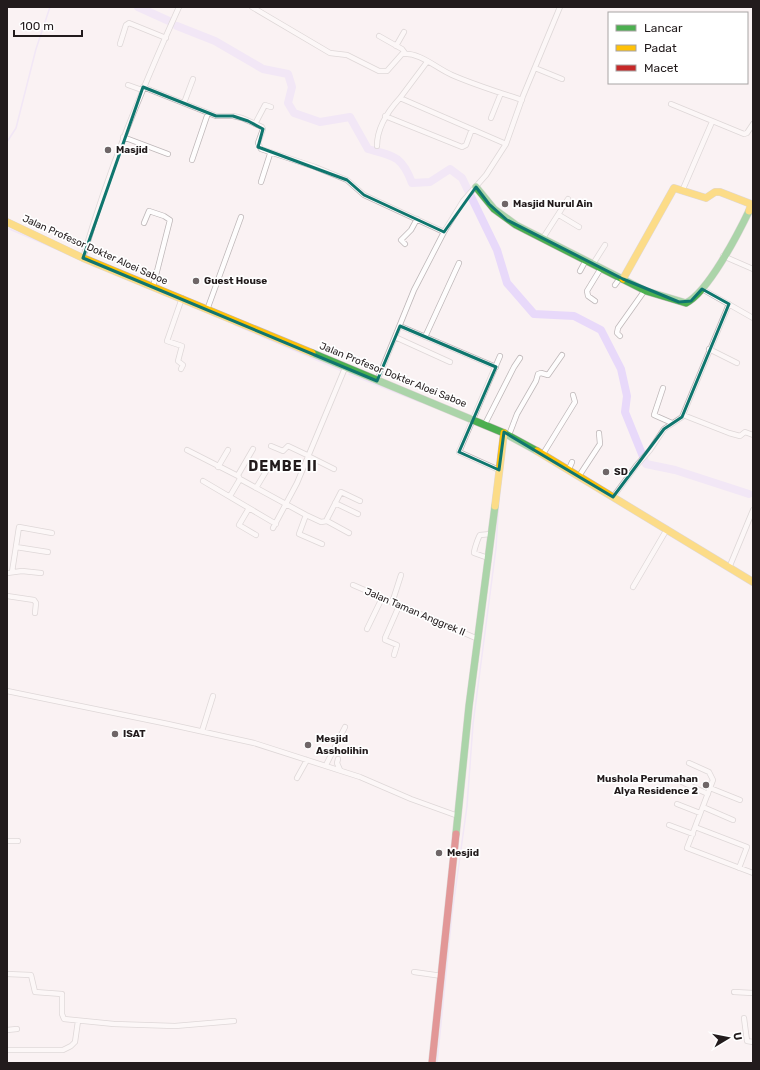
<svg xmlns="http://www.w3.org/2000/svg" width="760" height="1070" viewBox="0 0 760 1070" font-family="Rubik,sans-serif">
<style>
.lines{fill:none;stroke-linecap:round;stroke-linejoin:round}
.stream{stroke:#e8d9fa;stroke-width:1.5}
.river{stroke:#e8d9fa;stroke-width:8}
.street-casing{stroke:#beb7b8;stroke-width:6}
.fast-casing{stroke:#beb7b8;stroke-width:8}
.slow-casing{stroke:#beb7b8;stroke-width:8}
.jam-casing{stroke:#beb7b8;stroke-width:8}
.street{stroke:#fefdfd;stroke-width:4.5}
.fast{stroke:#4caf50;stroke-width:7}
.slow{stroke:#ffc107;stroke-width:7}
.jam{stroke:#c62828;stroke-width:7}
.marked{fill:none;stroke:#0f766e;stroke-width:3;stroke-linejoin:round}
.poi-dot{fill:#6e6667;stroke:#fff;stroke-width:1.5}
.labels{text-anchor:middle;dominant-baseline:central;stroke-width:3.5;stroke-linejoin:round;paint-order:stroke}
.poi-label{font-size:10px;font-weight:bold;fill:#221b1c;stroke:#fff;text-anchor:start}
.street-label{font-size:10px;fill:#221b1c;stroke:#fff}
.district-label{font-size:14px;font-weight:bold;letter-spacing:1px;fill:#221b1c;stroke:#fff}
</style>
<rect width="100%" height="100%" fill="#faf2f3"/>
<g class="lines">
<path class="stream" d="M7,142L16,128L36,49L50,7
M7,228L61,251
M235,325L342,371
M349,374L420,402
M437,1063L452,914L467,806L473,724L496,548L499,498"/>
<path class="river" d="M138,7L169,21
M177,26L215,41L263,69L288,74L292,87L288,103L294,113L320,122L350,117L368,149C394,156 402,156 412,183L430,182L450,169L462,178L497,250L507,283L534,314L574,316L601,330L621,369L627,396L625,412L646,464L675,470L749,494"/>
<g class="street-casing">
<path id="street" d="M252,7L330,53L347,55L379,71H387L402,54C420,52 436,68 452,75C475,85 498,92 522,100
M379,36L402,49L405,53
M120,44L126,25L129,23L166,38
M396,46L404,32
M535,68L562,79
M128,85L142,90
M143,87L216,116H233L242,118L262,127L263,129L258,143L261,149L315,167L347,180L364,195L444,232
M400,98L427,62
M184,103L193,79
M671,104L744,134L747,133L753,124
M385,116L462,147L466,145L472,129
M491,118L501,93
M255,124L265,105L271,107
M123,137L168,154
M377,146C377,128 388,111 400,98L506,144
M192,160L208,113
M261,182L270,154
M683,189L712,122
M559,215L579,227
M144,223L149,211L164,216L170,220L153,287
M543,238L568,199
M405,244L401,240L411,230L417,219
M723,256L753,269
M83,258C108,171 142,89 179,7
M593,264L605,245
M580,271L586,260
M615,285L620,278
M702,289L753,318
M595,301L588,296L587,291L601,268
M207,310L241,217
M400,326L496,367
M620,336L617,333L618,328L645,290
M395,337L450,362
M425,337L459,263
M709,349L737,363
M181,369L183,365L178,361L182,346L167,341L182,298
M377,381L414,290L444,232L463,201L486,175L506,144L523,96L560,7
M663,388L654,415L672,423
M683,415L729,433L740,436L745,432L753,435
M485,424L514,367L520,358
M509,435L517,414L536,381L538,374L541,373L548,375L562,355
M271,446L283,451L288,446L307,455
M253,449L238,475L240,479L306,515L321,522L327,521L349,533
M187,450L238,476
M543,454L575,402L573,395
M308,456L334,469
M218,467L228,450
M569,469L572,462
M499,470L459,452L500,356
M579,476L600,444L599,433
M203,481L276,524
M256,488L268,468
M230,496L240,479
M613,497L636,466L650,450L664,429L682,417L729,304
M335,503L358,514
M249,508L239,525L256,535
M306,515L299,534L322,544
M326,521L341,492L360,501
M273,528L297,483L345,368
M16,547L48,552
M488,558L474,553C474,550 478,538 480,535L491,534
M729,568L753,510
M12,572L19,527L52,533
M7,573L22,571L41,573
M353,585L478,639
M633,587L667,529
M7,596L34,600L36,603L35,613
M392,603L401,575
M367,629L382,598
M394,655L397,645L385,640V638L399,606
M7,691L168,724L254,743L360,777L411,799L458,816
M202,731L213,696
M338,759L337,763L340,770
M689,763L709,772L713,780L687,848L753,873
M326,765L345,727
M297,778L307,760
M682,782L708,794
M710,788L740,800
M677,804L700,813
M703,807L733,820
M669,825L693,834
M695,827L747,847L739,868
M7,841H18
M414,972L442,976
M7,974L31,975L35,992L62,994V1014L64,1019L114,1024L175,1026L234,1021
M734,992L753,993
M744,1018L747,1041L753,1042
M7,1030L17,1029
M7,1050H63L71,1046L75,1042L78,1021"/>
</g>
<g class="fast-casing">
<path id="fast" d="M476,187L494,209L516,225L646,291L686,303C708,292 738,234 749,211
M312,353L504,433L537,451
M456,834L469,706L495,506"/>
</g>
<g class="slow-casing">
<path id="slow" d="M7,222L83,258L312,353
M623,279L674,188L706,198L715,192H720L751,204L749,211
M537,451L753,582
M495,506L504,433"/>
</g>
<g class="jam-casing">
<path id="jam" d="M432,1063L456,834"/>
</g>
<use href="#street" class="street"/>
<use href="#fast" class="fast"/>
<use href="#slow" class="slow"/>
<use href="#jam" class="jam"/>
</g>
<path d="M0 0H760V1070H0ZM143,87L216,116H233L248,121L263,129L258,147L347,180L364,195L444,232L476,187L489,204L507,220L623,279L679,302L691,301L702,289L729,304L682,417L664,429L613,497L504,432L499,470L459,452L496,367L400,326L377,381L83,258Z" fill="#faf2f3" fill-opacity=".55" fill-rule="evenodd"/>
<path class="marked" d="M143,87L216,116H233L248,121L263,129L258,147L347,180L364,195L444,232L476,187L489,204L507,220L623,279L679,302L691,301L702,289L729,304L682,417L664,429L613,497L504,432L499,470L459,452L496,367L400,326L377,381L83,258Z"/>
<g class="poi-dot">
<circle cx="108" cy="150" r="4"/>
<circle cx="505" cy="204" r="4"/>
<circle cx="196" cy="281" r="4"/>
<circle cx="606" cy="472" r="4"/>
<circle cx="115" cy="734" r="4"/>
<circle cx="308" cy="745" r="4"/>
<circle cx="706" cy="785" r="4"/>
<circle cx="439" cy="853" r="4"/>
</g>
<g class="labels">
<g class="poi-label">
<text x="116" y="150">Masjid</text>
<text x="513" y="204">Masjid Nurul Ain</text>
<text x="204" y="281">Guest House</text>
<text x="614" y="472">SD</text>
<text x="123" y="734">ISAT</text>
<text x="316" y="739">Mesjid<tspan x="316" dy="12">Assholihin</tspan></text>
<text x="698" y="779" text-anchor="end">Mushola Perumahan<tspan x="698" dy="12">Alya Residence 2</tspan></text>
<text x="447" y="853">Mesjid</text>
</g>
<g class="street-label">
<text transform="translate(95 250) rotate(24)">Jalan Profesor Dokter Aloei Saboe</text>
<text transform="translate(393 375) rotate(22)">Jalan Profesor Dokter Aloei Saboe</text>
<text transform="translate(415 612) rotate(23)">Jalan Taman Anggrek II</text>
</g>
<g class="district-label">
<text x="283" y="466">DEMBE II</text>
</g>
</g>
<rect width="760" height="1070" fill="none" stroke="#221b1c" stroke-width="16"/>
<rect x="608" y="12" width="140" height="72" fill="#ffffff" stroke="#a7a4a4"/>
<rect x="616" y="25" width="20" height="6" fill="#4caf50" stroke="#a7a4a4"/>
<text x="644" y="32" font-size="12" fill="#221b1c">Lancar</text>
<rect x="616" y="45" width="20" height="6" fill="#ffc107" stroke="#a7a4a4"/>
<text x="644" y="52" font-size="12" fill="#221b1c">Padat</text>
<rect x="616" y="65" width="20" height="6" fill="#c62828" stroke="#a7a4a4"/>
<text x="644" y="72" font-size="12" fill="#221b1c">Macet</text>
<g transform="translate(728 1038) rotate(80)" stroke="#ffffff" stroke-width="3" paint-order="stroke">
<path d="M0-3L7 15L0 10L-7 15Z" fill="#221b1c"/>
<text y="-6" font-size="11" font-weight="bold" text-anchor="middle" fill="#221b1c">U</text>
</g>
<path d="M14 30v6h68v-6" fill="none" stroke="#221b1c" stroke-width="2"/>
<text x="20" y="30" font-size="12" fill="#221b1c" stroke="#ffffff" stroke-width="3" paint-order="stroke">100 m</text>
</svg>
